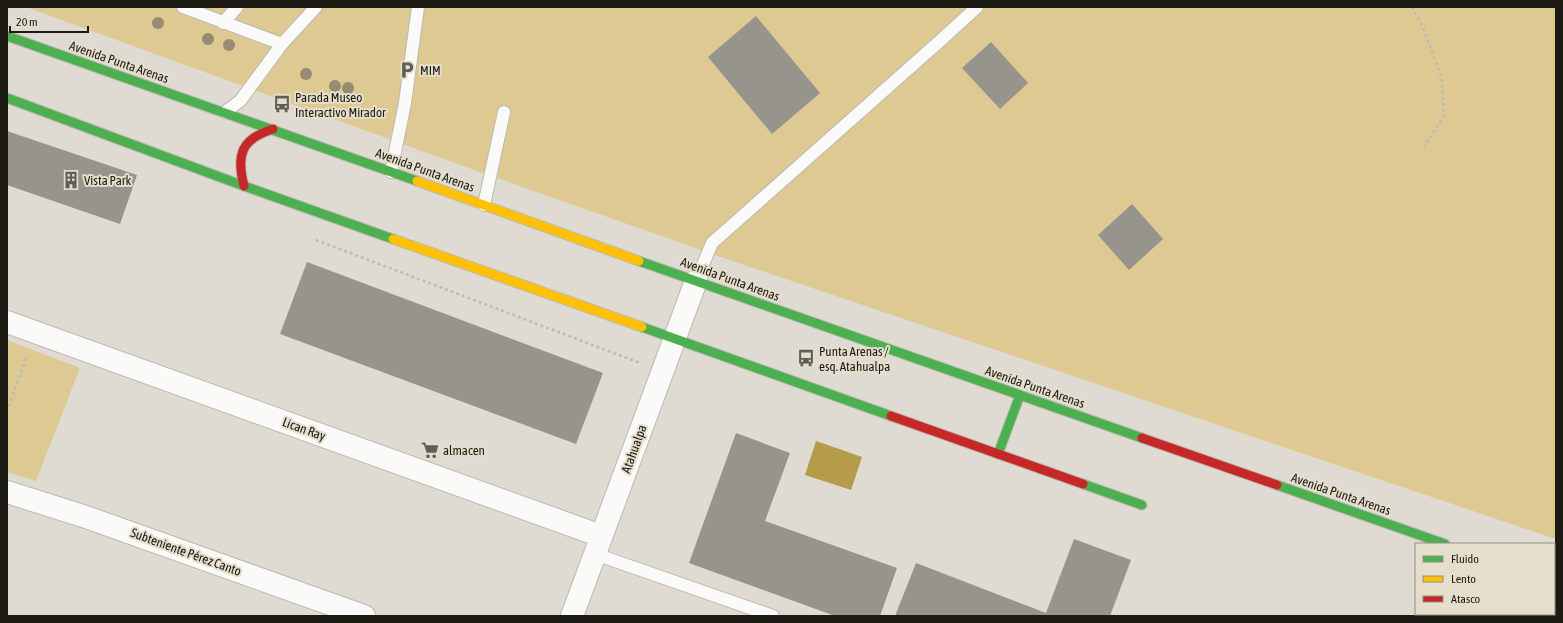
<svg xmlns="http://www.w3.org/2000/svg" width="1563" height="623" viewBox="0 0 1563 623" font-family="'Asap Condensed',sans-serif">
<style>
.green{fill:#ddc991}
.water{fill:#b59c4b}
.building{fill:#97948d}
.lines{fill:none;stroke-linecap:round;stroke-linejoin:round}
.lane-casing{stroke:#bdb9b2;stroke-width:14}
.street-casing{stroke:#bdb9b2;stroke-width:24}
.fast-casing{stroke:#bdb9b2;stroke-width:11}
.slow-casing{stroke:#bdb9b2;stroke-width:11}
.jam-casing{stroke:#bdb9b2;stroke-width:11}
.path{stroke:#bbbbb7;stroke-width:2.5;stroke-dasharray:3 3;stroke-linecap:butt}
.lane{stroke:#fafaf8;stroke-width:12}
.street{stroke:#fafaf8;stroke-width:22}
.fast{stroke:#4caf50;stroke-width:9}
.slow{stroke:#ffc107;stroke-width:9}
.jam{stroke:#c62828;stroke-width:9}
.tree{fill:#968c72}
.labels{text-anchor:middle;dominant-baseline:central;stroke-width:4;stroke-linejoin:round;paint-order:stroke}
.street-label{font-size:13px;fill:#1c1a13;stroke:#e5decc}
.poi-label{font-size:13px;fill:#1c1a13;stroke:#e5decc;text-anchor:start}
</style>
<rect width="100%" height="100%" fill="#dfdbd2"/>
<path class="green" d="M26,7H1556V539L744,265L477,171Z
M7,340L80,368L36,481L7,472Z"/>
<path class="water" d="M816,441L862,457L851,490L805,475Z"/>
<path class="building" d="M756,16L820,93L772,134L708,57Z
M991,42L1028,83L1000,109L962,68Z
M7,131L137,175L120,224L7,185Z
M1132,204L1163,239L1129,270L1098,235Z
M307,262L603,373L576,444L280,334Z
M736,433L790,453L765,521L897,568L880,616H835L689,563Z
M1074,539L1131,560L1110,616H895L916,563L1046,613Z"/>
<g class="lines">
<g class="lane-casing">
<path id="lane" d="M183,7L282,44
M223,23L237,7
M225,112L240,101L282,44L316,7
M391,172L405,103L418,7
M484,205L504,112
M696,281L712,243L941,40L977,7
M595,554L773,616"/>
</g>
<g class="street-casing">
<path id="street" d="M7,322L601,536
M7,492L83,516L364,616
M572,616L696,281"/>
</g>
<g class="fast-casing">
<path id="fast" d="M7,36L417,181
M7,98L244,186L393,239
M639,261L1142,438
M642,327L891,416
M998,454L1020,395
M1083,484L1142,505
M1277,485L1445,544"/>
</g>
<g class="slow-casing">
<path id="slow" d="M417,181L639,261
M393,239L642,327
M1554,582L1556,583"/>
</g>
<g class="jam-casing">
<path id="jam" d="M244,186C236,155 241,139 273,129
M891,416L1083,484
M1142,438L1277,485"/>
</g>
<path class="path" d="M1412,7L1424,30L1442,79L1444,115L1424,147
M316,240L640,363
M7,412L27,355"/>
<use href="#lane" class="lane"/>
<use href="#street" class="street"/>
<use href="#fast" class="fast"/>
<use href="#slow" class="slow"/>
<use href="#jam" class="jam"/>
</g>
<g class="tree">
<circle cx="158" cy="23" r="6"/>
<circle cx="208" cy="39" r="6"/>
<circle cx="229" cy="45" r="6"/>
<circle cx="306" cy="74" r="6"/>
<circle cx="335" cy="86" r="6"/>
<circle cx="348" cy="88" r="6"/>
</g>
<defs>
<g id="parking-bare" transform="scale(1.38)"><path d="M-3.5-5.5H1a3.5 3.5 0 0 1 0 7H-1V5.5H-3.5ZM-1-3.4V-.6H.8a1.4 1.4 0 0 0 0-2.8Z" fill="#605e56" stroke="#e5decc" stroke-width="2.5" paint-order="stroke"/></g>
<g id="bus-bare" transform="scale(1.38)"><path d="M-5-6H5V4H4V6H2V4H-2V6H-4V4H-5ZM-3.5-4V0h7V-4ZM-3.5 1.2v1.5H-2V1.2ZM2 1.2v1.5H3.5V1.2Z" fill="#605e56" stroke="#e5decc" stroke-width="2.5" paint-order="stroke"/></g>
<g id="building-bare" transform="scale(1.38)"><path d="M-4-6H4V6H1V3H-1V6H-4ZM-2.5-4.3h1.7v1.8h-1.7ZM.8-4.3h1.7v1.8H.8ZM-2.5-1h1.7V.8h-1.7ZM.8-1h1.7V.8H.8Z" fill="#605e56" stroke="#e5decc" stroke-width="2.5" paint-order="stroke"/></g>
<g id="supermarket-bare" transform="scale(1.38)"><path d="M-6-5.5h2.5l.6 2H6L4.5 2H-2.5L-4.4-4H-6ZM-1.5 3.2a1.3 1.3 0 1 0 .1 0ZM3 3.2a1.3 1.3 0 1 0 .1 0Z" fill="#605e56" stroke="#e5decc" stroke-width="2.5" paint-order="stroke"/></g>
</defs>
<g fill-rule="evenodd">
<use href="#parking-bare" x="407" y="70"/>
<use href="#bus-bare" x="282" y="104"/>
<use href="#building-bare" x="71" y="180"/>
<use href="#bus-bare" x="806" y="358"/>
<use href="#supermarket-bare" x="430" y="450"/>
</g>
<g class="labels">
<g class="street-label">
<text transform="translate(119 62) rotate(19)">Avenida Punta Arenas</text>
<text transform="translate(425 170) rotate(20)">Avenida Punta Arenas</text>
<text transform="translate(730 279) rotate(20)">Avenida Punta Arenas</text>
<text transform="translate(1035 387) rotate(19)">Avenida Punta Arenas</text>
<text transform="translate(304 429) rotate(20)">Lican Ray</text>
<text transform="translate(634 449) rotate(-70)">Atahualpa</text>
<text transform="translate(1341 494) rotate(19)">Avenida Punta Arenas</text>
<text transform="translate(186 552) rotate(20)">Subteniente Pérez Canto</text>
</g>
<g class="poi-label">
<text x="420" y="70">MIM</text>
<text x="295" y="97">Parada Museo<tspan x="295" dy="15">Interactivo Mirador</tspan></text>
<text x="84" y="180">Vista Park</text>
<text x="819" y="351">Punta Arenas /<tspan x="819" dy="15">esq. Atahualpa</tspan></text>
<text x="443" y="450">almacen</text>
</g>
</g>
<rect width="1563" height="623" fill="none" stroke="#1c1a13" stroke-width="16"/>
<rect x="1415" y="543" width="140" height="72" fill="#e5decc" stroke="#959082"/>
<rect x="1423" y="556" width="20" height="6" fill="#4caf50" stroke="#959082"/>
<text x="1451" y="563" font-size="12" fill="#1c1a13">Fluido</text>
<rect x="1423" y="576" width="20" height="6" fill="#ffc107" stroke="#959082"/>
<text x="1451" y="583" font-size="12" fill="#1c1a13">Lento</text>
<rect x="1423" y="596" width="20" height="6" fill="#c62828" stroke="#959082"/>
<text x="1451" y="603" font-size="12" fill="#1c1a13">Atasco</text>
<path d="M10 26v6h78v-6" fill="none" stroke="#1c1a13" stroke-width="2"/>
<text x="16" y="26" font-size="12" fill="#1c1a13" stroke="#e5decc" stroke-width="3" paint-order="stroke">20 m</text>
</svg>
